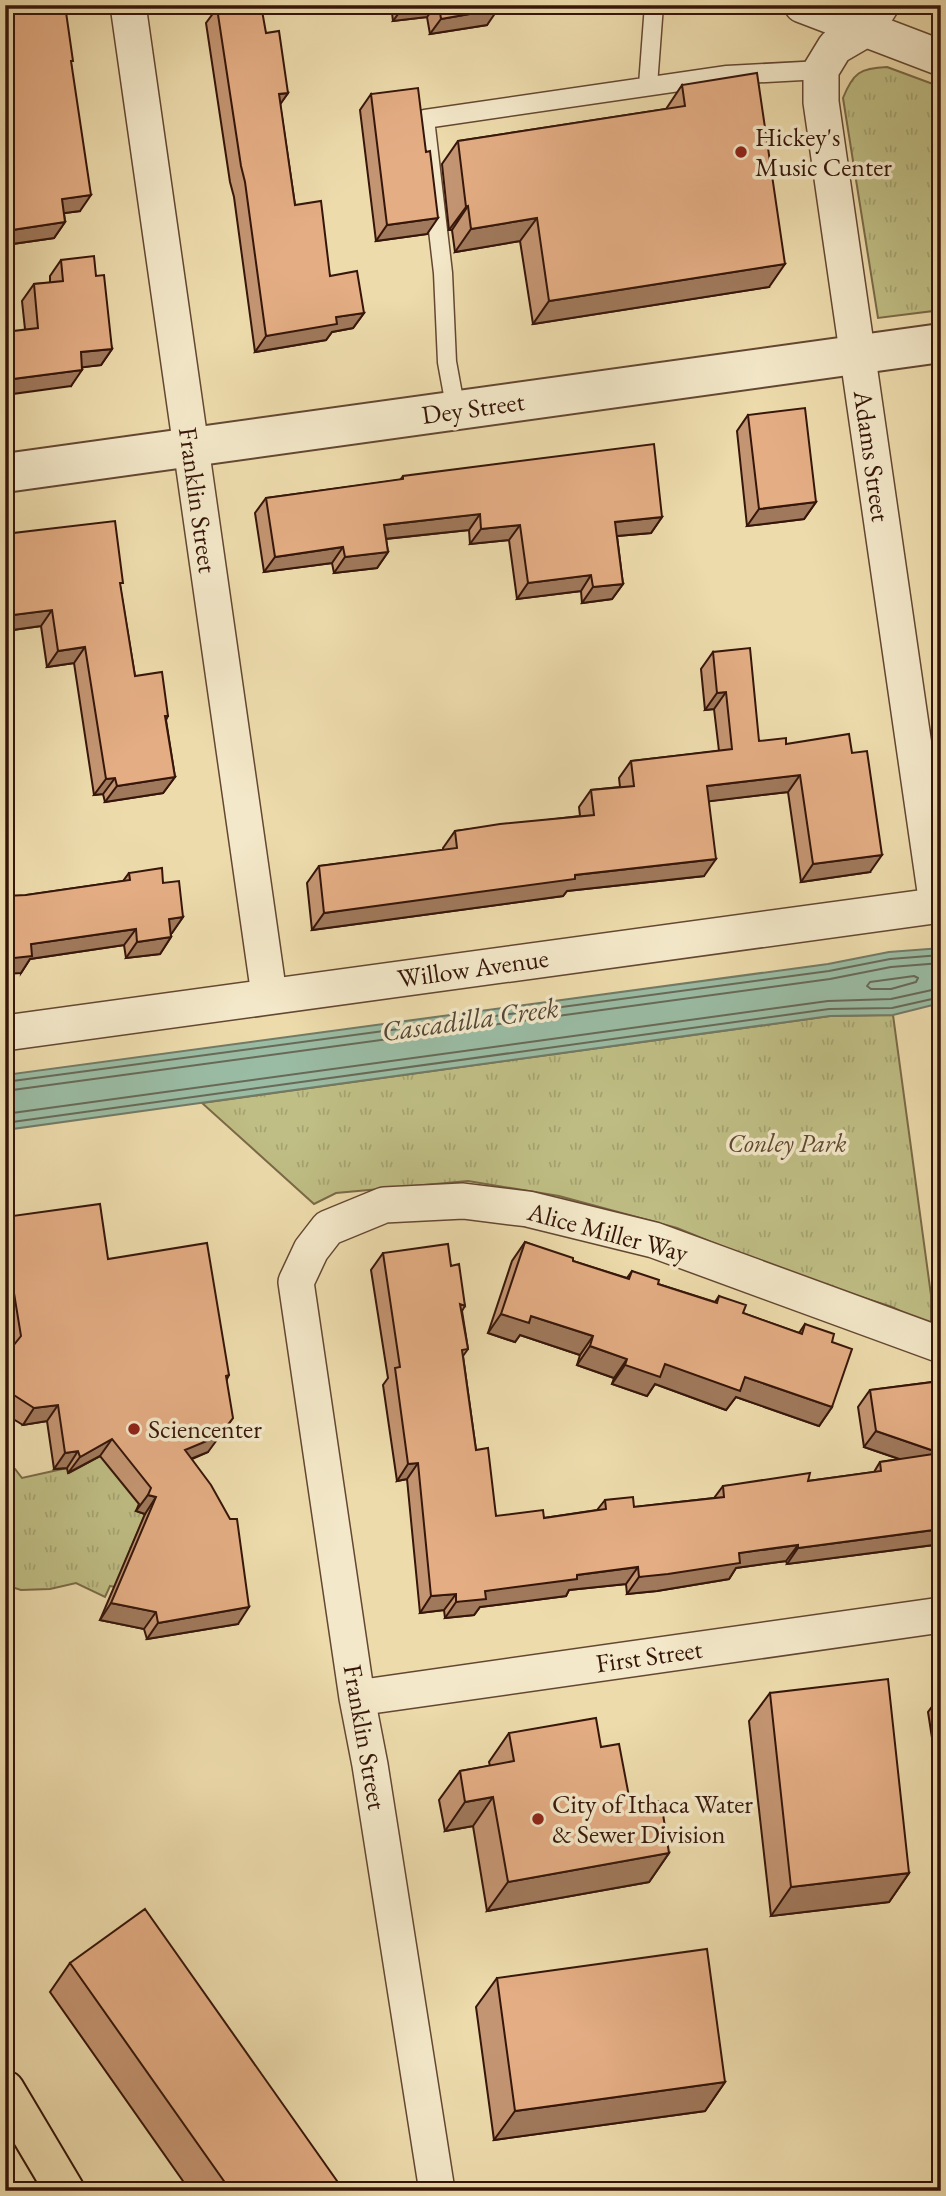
<svg xmlns="http://www.w3.org/2000/svg" width="946" height="2196" viewBox="0 0 946 2196" font-family="'EB Garamond',serif">
<style>
.park{fill:url(#park-tufts);stroke:#7a6a47;stroke-width:2}
.water{fill:#9abca4;stroke:#727a66;stroke-width:2}
.lines{fill:none;stroke-linecap:round;stroke-linejoin:round}
.shore{stroke:#686957;stroke-width:2}
.service-casing{stroke:#644732;stroke-width:21}
.minor-casing{stroke:#644732;stroke-width:38}
.tertiary-casing{stroke:#644732;stroke-width:42}
.trunk-casing{stroke:#36160a;stroke-width:42}
.service{stroke:#f3e8c9;stroke-width:18}
.minor{stroke:#f3e8c9;stroke-width:35}
.tertiary{stroke:#f3e8c9;stroke-width:38}
.trunk{stroke:#eddbac;stroke-width:38}
.wall{fill:#c49572;stroke:#36160a;stroke-width:2}
.shaded-wall{fill:#a0795c;stroke:#36160a;stroke-width:2}
.building{fill:#e4ad84;stroke:#36160a;stroke-width:2}
.poi-dot{fill:#8f2418;stroke:#f3e8c9;stroke-width:2.5}
.labels{text-anchor:middle;dominant-baseline:central;stroke-width:7;stroke-linejoin:round;paint-order:stroke}
.poi-label{font-size:26px;fill:#36160a;stroke:#f3e8c9;text-anchor:start}
.street-label{font-size:26px;fill:#36160a;stroke:#f3e8c9}
.park-label{font-size:26px;font-style:italic;fill:#5f482f;stroke:#f3e8c9}
.water-label{font-size:28px;font-style:italic;fill:#544838;stroke:#f3e8c9}
</style>
<defs>
<pattern id="park-tufts" width="24" height="20" patternUnits="userSpaceOnUse" patternTransform="scale(1.75)"><rect width="24" height="20" fill="#bfbe84"/><path d="M3 7l-1-3M5 7V3M7 7l1-3M15 17l-1-3M17 17v-4M19 17l1-3" fill="none" stroke="#a5a371"/></pattern>
</defs>
<rect width="100%" height="100%" fill="#eddbac"/>
<filter id="stains"><feTurbulence type="fractalNoise" baseFrequency=".00286" numOctaves="4"/><feColorMatrix values="0 0 0 0 .2 0 0 0 0 .09 0 0 0 0 .02 0 0 0 .5 -.17"/></filter>
<radialGradient id="worn" r=".72"><stop offset=".6" stop-color="#630" stop-opacity="0"/><stop offset="1" stop-color="#630" stop-opacity=".3"/></radialGradient>
<path class="park" d="M887,67L941,87V310L878,318L843,98C853,73 860,68 887,67Z
M893,1015L931,1295V1326L892,1307L790,1274L677,1228L559,1196L468,1181L336,1193L314,1204L202,1103L830,1016Z
M100,1456L146,1488L137,1511L145,1514L115,1587L110,1586L105,1597L76,1583L50,1589L21,1590L5,1585V1462L15,1469L22,1478L67,1468L69,1473Z"/>
<path class="water" d="M941,948V1003L893,1015L830,1016L5,1130V1075L828,964L889,952Z"/>
<g class="lines">
<path class="shore" d="M914,976L918,978L916,982L891,989H871L867,986L870,982Z
M5,1082L829,971L890,959L941,955
M5,1091L830,979L891,967L941,963
M5,1114L828,1001L891,999L941,988
M5,1123L829,1009L892,1008L941,997"/>
<g class="service-casing">
<path id="service" d="M648,85L654,5
M456,411L447,362L443,273L425,119L727,75L821,70"/>
</g>
<g class="minor-casing">
<path id="minor" d="M128,5L269,995
M802,5L941,58
M881,5L866,29L835,47L821,70V102L937,905
M5,1033L941,905
M357,1698L941,1615
M437,2191L370,1765L357,1698L296,1282L311,1250L328,1228L384,1205L463,1201L528,1209L654,1240L941,1345"/>
</g>
<g class="tertiary-casing">
<path id="tertiary" d="M5,473L941,343"/>
</g>
<g class="trunk-casing">
<path id="trunk" d="M5,2090L65,2191"/>
</g>
<use href="#service" class="service"/>
<use href="#minor" class="minor"/>
<use href="#tertiary" class="tertiary"/>
<use href="#trunk" class="trunk"/>
</g>
<path class="wall" d="M5,5L71,63L80,211L64,213L65,222L54,238L5,245Z
M391,5H497L487,25L430,34L427,17L393,21Z
M217,8L266,33L288,93L280,104L295,205L330,276L364,313L353,328L332,332L326,340L255,352L234,197L230,182L206,23Z
M682,85L769,287L533,324L520,241L455,252L452,230H449L442,164L458,141L666,109Z
M371,94L427,234L376,241L360,110Z
M61,260L96,276L112,349L101,365L82,367L71,386L25,329L22,301L34,284L50,283V276Z
M941,400V473H939L932,413Z
M748,415L816,502L804,519L747,526L737,431Z
M403,476L662,517L651,533L617,536L623,584L612,599L582,603L581,591L517,599L509,540L470,544L469,530L386,539L388,552L377,568L334,573L332,563L264,572L255,513L266,498L400,480Z
M5,534L120,586L135,676L168,716L166,720L175,777L163,793L105,802L103,794L94,795L74,663L47,667L41,626L5,631Z
M713,652L759,741L786,744L870,872L801,882L788,792L709,801L704,876L567,891L563,896L312,930L307,883L319,866L443,850V848L455,831L580,816L579,807L591,790L620,787L619,778L631,761L719,751L714,709L705,710L701,669Z
M129,873L163,883L183,917L171,934V937L160,954L126,958L124,945L30,959L21,973L26,895L123,881Z
M5,1217L108,1259L229,1375L227,1379L208,1452L192,1459L238,1624L147,1639L144,1629L100,1620L145,1514L136,1511L139,1504L100,1456L68,1473L67,1468L54,1469L47,1421L23,1425L5,1414V1356L9,1351L5,1325Z
M525,1242L573,1261L627,1278L632,1271L658,1284L715,1302L719,1296L743,1313L799,1333L805,1324L832,1342V1407L819,1426L736,1397L726,1410L655,1384L647,1396L612,1384L614,1378L577,1365L580,1355L520,1335L515,1342L488,1333L512,1261Z
M383,1253L451,1266L465,1306L462,1311L468,1349L463,1356L476,1450L496,1516L544,1518L597,1510L605,1500L634,1507L714,1498L723,1486L808,1481L874,1472L880,1462L899,1459L864,1447L858,1407L870,1390L941,1381V1544L787,1564L786,1561L736,1568L729,1579L657,1591L627,1594L626,1584L569,1590L566,1596L480,1607L474,1615L445,1618L444,1610L420,1613L407,1479L397,1481L383,1385L388,1378L371,1270Z
M770,1693L909,1873L889,1902L771,1916L749,1721Z
M940,1696H941V1756L935,1757L928,1712Z
M509,1733L601,1747L631,1807L669,1853L649,1882L487,1911L473,1826L445,1831L439,1800L460,1771L490,1766L489,1762Z
M70,1963L342,2188L340,2191H190L50,1992Z
M497,1978L725,2082L705,2111L494,2140L476,2007Z"/>
<path class="shaded-wall" d="M436,5L427,17L393,21L404,6Z
M498,9L487,25L430,34L441,19Z
M288,93L277,109L279,94Z
M91,195L80,211L50,215L62,199Z
M468,206L452,230H449L466,207Z
M438,218L427,234L376,241L387,225Z
M537,218L520,241L455,252L471,229Z
M65,222L54,238L5,245V240L12,230Z
M785,264L769,287L533,324L549,301Z
M364,313L353,328L332,332L326,340L255,352L266,336L336,317Z
M112,349L101,365L69,369L81,352Z
M82,370L71,386L5,395V380Z
M816,502L804,519L747,526L759,509Z
M480,514L469,530L374,540L384,525Z
M662,517L651,533L605,537L615,522Z
M520,525L509,540L470,544L481,529Z
M343,547L332,563L264,572L275,557Z
M388,552L377,568L334,573L345,557Z
M591,575L581,591L517,599L528,583Z
M623,584L612,599L582,603L593,587Z
M52,610L41,626L5,631V626L13,615Z
M85,647L74,663L47,667L58,651Z
M726,692L714,709L705,710L717,693Z
M800,775L788,792L695,803L707,786Z
M175,777L163,793L105,802L117,786Z
M115,778L103,794L94,795L106,779Z
M882,855L870,872L801,882L813,864Z
M716,859L704,876L567,891L563,896L312,930L324,913L575,875Z
M183,917L172,933L158,935L169,919Z
M136,929L124,945L30,959L21,973L5,974V959L31,944Z
M171,937L160,954L126,958L137,942Z
M501,1314L531,1316L593,1336L580,1355L520,1335L515,1342L488,1333Z
M590,1346L627,1359L614,1378L577,1365Z
M665,1364L745,1377L832,1407L819,1426L736,1397L726,1410L655,1384L647,1396L612,1384L625,1365Z
M58,1405L47,1421L23,1425L34,1408Z
M233,1418L208,1452L173,1466L185,1450Z
M876,1431L940,1453L929,1469L864,1447Z
M112,1439L100,1456L68,1473L80,1457Z
M78,1451L67,1468L54,1469L65,1453Z
M418,1463L407,1479L397,1481L408,1464Z
M148,1495L156,1497L145,1514L136,1511Z
M941,1529V1544L787,1564L798,1548Z
M798,1545L786,1561L736,1568L729,1579L657,1591L627,1594L639,1577L739,1553Z
M638,1567L626,1584L569,1590L566,1596L480,1607L474,1615L445,1618L456,1602L485,1591L577,1575Z
M456,1594L444,1610L420,1613L431,1596Z
M111,1603L156,1612L144,1629L100,1620Z
M249,1607L238,1624L147,1639L158,1623Z
M941,1749V1756L935,1757Z
M493,1797L473,1826L445,1831L465,1802Z
M669,1853L649,1882L487,1911L508,1882Z
M909,1873L889,1902L771,1916L791,1887Z
M725,2082L705,2111L494,2140L515,2111Z"/>
<path class="building" d="M5,5H65L73,61H71L91,195L62,199L65,222L12,230L5,179Z
M232,5H261L266,33L279,31L288,93L279,94L295,205L321,201L330,276L357,271L364,313L336,317L337,324L266,336L245,182L241,166L217,8Z
M439,5H497L498,9L441,19Z
M757,73L785,264L549,301L537,218L471,229L468,206L466,207L458,141L685,106L682,85Z
M418,88L426,152L430,151L438,218L387,225L371,94Z
M94,256L96,276L104,275L112,349L81,352L82,370L5,380V332L38,328L34,284L63,281L61,260Z
M805,408L816,502L759,509L748,415Z
M654,444L662,517L615,522L623,584L593,587L591,575L528,583L520,525L481,529L480,514L384,525L388,552L345,557L343,547L275,557L266,498L403,479V476Z
M115,521L123,583H120L135,676L162,672L168,716H165L175,777L117,786L115,778L106,779L85,647L58,651L52,610L13,615L10,595L5,596V534Z
M750,648L759,741L786,738V744L849,734L852,753L867,751L882,855L813,864L800,775L707,786L716,859L575,875V879L324,913L319,866L457,848L455,831L500,824L594,815L591,790L634,786L631,761L732,749L726,692L717,693L713,652Z
M162,868L163,883L179,881L183,917L169,919L171,937L137,942L136,929L31,944L32,956L5,959V896L26,895L130,880L129,873Z
M100,1204L108,1259L207,1243L229,1375L226,1376L233,1418L219,1436L185,1450L211,1485L230,1519H237L249,1607L158,1623L156,1612L111,1603L156,1497L148,1495L151,1488L112,1439L80,1457L78,1451L65,1453L58,1405L34,1408L6,1390L5,1356L21,1336L5,1238V1217Z
M525,1242L573,1258V1261L629,1279L632,1271L659,1280L658,1284L717,1303L719,1296L746,1305L743,1313L802,1334L805,1324L834,1334L832,1342L852,1349L832,1407L745,1377L740,1391L665,1364L660,1377L625,1365L627,1359L590,1346L593,1336L531,1316L529,1323L501,1314Z
M448,1244L451,1266L459,1264L465,1306L460,1304L468,1349L462,1350L476,1450L488,1448L496,1516L543,1510L544,1518L606,1509L605,1500L633,1497L634,1507L724,1497L723,1486L810,1473L808,1481L881,1471L880,1462L940,1453L876,1431L870,1390L941,1381V1529L798,1548V1545L739,1553L740,1563L668,1574L639,1577L638,1567L577,1575V1579L485,1591L486,1599L456,1602V1594L431,1596L418,1463L408,1464L395,1368L400,1367L383,1253Z
M888,1679L909,1873L791,1887L770,1693Z
M596,1718L601,1747L619,1744L631,1807L661,1801L669,1853L508,1882L493,1797L465,1802L460,1771L514,1761L509,1733Z
M145,1909L342,2188L338,2191H231L70,1963Z
M707,1949L725,2082L515,2111L497,1978Z
M941,2185V2191H900Z"/>
<g class="poi-dot">
<circle cx="741" cy="152" r="7"/>
<circle cx="134" cy="1429" r="7"/>
<circle cx="538" cy="1819" r="7"/>
</g>
<g class="labels">
<g class="poi-label">
<text x="755" y="137">Hickey's<tspan x="755" dy="30">Music Center</tspan></text>
<text x="148" y="1429">Sciencenter</text>
<text x="552" y="1804">City of Ithaca Water<tspan x="552" dy="30">&amp; Sewer Division</tspan></text>
</g>
<g class="street-label">
<text transform="translate(473 408) rotate(-8)">Dey Street</text>
<text transform="translate(872 456) rotate(82)">Adams Street</text>
<text transform="translate(198 500) rotate(82)">Franklin Street</text>
<text transform="translate(473 968) rotate(-8)">Willow Avenue</text>
<text transform="translate(608 1232) rotate(15)">Alice Miller Way</text>
<text transform="translate(649 1656) rotate(-8)">First Street</text>
<text transform="translate(365 1737) rotate(80)">Franklin Street</text>
</g>
<g class="park-label">
<text x="787" y="1143">Conley Park</text>
</g>
<g class="water-label">
<text transform="translate(470 1019) rotate(-8)">Cascadilla Creek</text>
</g>
</g>
<rect width="946" height="2196" fill="none" stroke="#eddbac" stroke-width="28"/>
<rect x="7" y="7" width="932" height="2182" fill="none" stroke="#36160a" stroke-width="3.5"/>
<rect x="14" y="14" width="918" height="2168" fill="none" stroke="#36160a" stroke-width="2"/>
<rect width="100%" height="100%" filter="url(#stains)"/>
<rect width="100%" height="100%" fill="url(#worn)"/>
</svg>
